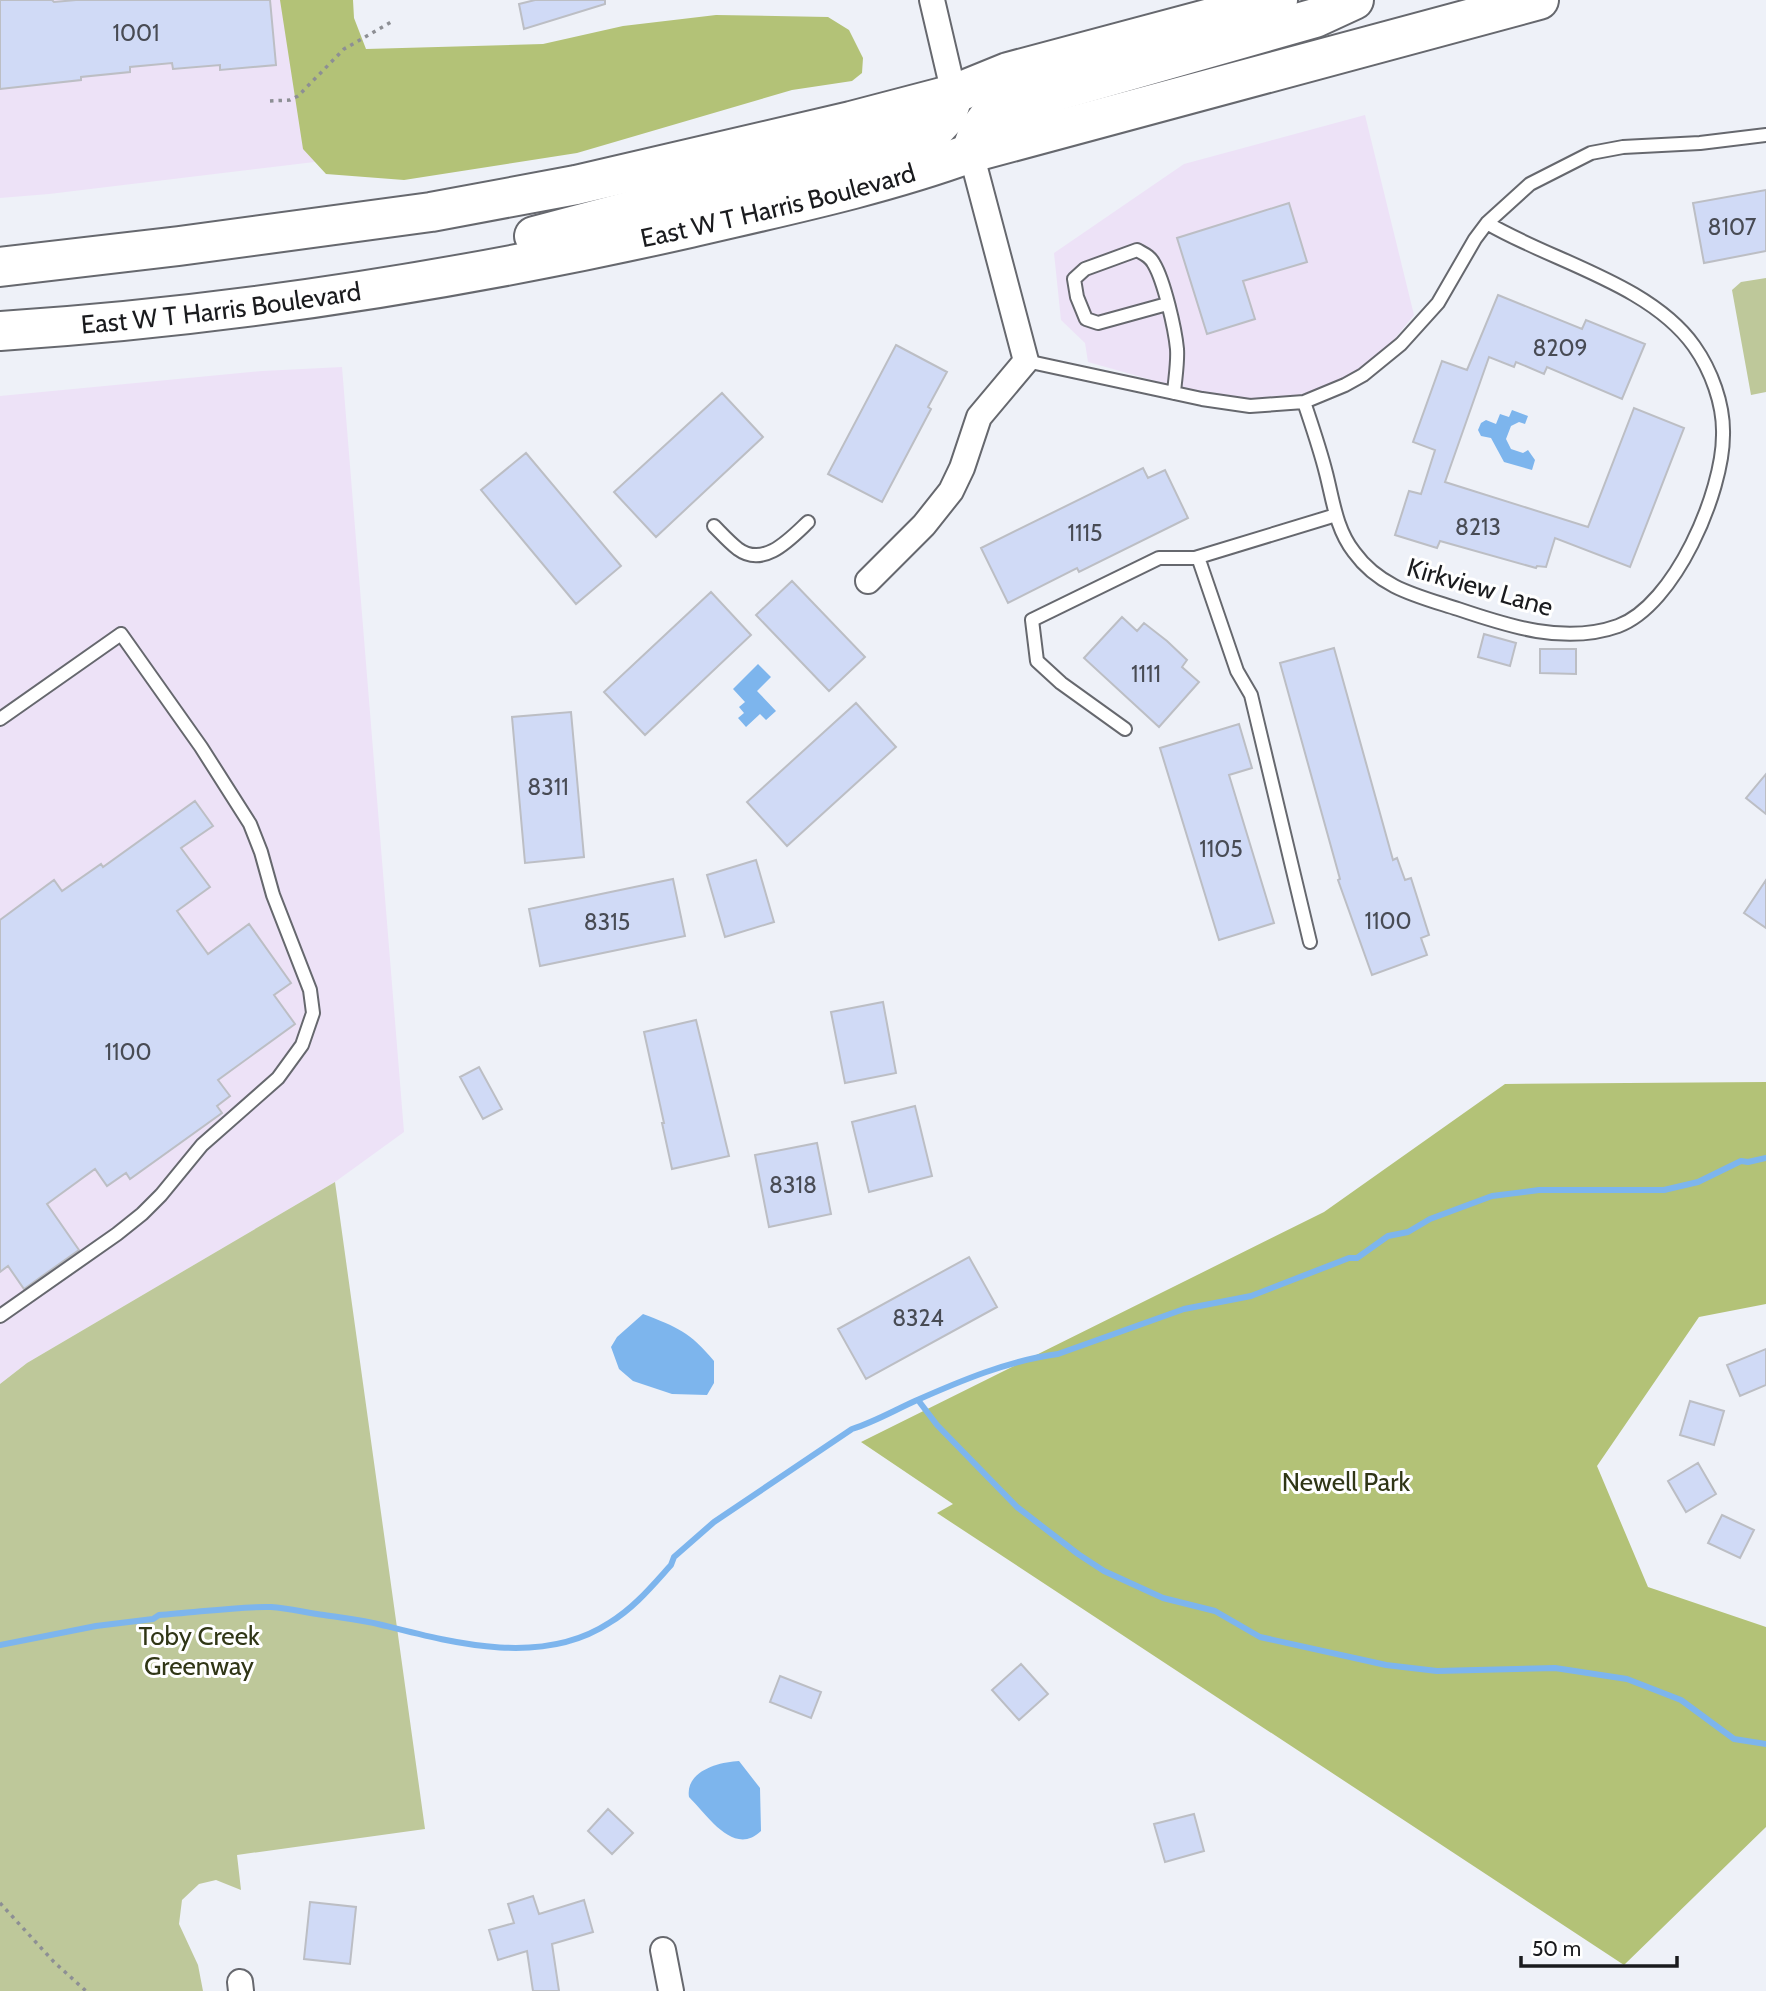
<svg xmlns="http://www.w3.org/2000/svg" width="1766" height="1991" viewBox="0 0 1766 1991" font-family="Cabin,sans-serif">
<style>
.commercial{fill:#ede2f7}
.green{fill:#bec89a}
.forest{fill:#b3c277}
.water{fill:#7db5ed}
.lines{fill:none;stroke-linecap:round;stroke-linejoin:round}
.stream{stroke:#7db5ed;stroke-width:6}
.building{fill:#d0daf6;stroke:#bcbec4;stroke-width:2}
.lane-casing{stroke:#66686e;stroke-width:16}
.street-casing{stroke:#66686e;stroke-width:28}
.primary-casing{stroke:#66686e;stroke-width:42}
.path{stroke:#8d8f94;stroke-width:3.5;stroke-dasharray:3.5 5;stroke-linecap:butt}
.lane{stroke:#fff;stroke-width:12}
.street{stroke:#fff;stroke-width:24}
.primary{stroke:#fff;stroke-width:38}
.labels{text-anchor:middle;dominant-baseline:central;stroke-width:6;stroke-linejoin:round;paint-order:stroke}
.number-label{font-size:23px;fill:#484b54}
.street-label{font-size:26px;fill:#1a1b1e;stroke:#fff}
.park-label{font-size:26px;fill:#303616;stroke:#fff}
</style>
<rect width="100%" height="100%" fill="#eef1f8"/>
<path class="commercial" d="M0,0H317L331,160L49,194L0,198Z
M1365,115L1414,315L1392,342L1360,368L1324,388L1284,399L1223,400L1088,362L1085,343L1061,320L1054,253L1184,164Z
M342,367L404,1132L335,1182L27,1363L0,1384V396L262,371Z"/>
<path class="green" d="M1766,278V392L1751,395L1732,290L1741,282Z
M335,1182L425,1829L237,1855L241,1890L216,1880L199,1884L182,1900L179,1924L198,1965L203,1991H0V1384L27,1363Z"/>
<path class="forest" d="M280,0H353L354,18L366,49L543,44L623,26L716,15L828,17L849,30L863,58L862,73L852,81L792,90L577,153L404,180L326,174L303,149Z
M1766,1082V1304L1699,1317L1597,1466L1648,1587L1766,1627V1827L1624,1965L937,1513L953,1504L861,1442L1324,1212L1505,1084Z"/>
<path class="water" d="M1512,410L1528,416L1525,424L1519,422L1511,426L1506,439L1511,449L1523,453L1528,450L1535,460L1532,470L1504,462L1491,438L1481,436L1478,430L1481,423L1486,420L1496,424L1500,414L1509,417Z
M758,664L771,677L757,691L776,711L766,720L760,714L746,727L738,718L744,713L739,707L745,702L733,689Z
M643,1314C677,1327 690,1332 714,1361V1383L707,1395L672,1394L633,1381L619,1369L611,1347L617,1337Z
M739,1761L760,1788L761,1831C734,1857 708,1816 689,1797C685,1771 719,1762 739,1761Z"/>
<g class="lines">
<path class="stream" d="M918,1400L937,1425L1017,1507L1078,1554L1104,1571L1163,1598L1215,1611L1260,1637L1386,1665L1437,1671L1555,1668L1627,1679L1681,1700L1734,1739L1766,1744
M0,1645L96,1626L153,1619L159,1615C194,1613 238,1606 271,1607C289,1608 307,1613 324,1615C343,1618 363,1620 382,1625C453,1643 542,1667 609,1623C634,1608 652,1586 671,1565L674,1557L714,1522L852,1429C874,1422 893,1411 915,1401C960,1381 1010,1360 1058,1354L1184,1309L1251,1296L1349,1258H1357L1388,1236L1408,1232L1430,1219L1492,1196L1539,1190H1664L1698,1182L1741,1161L1748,1162L1766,1158"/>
</g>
<path class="building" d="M0,0H52L54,2L76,0H270L276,65L220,70V65L173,69L172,63L130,67V72L81,77V80L0,89Z
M535,0H605V4L524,29L519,4Z
M1766,190V251L1704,263L1693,203Z
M1289,203L1307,262L1243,281L1255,319L1207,334L1177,238Z
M1498,295L1582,329L1586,320L1645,344L1622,399L1547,367L1544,374L1516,362L1514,367L1489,357L1445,482L1588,527L1634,408L1684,428L1630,567L1555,538L1546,567L1537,566L1536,568L1440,541L1437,548L1395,535L1409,491L1421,494L1435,450L1413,442L1442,361L1467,370Z
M896,345L947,372L928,407L931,409L882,502L828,474Z
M722,393L763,437L656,537L614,492Z
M526,453L621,566L576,604L481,490Z
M1143,468L1148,478L1165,470L1188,518L1079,572L1077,568L1008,603L981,548Z
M792,581L865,657L829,691L756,615Z
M711,592L751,635L645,735L604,692Z
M1122,617L1137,631L1144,623L1167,641L1187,660L1182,667L1199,682L1159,727L1084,658Z
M1484,634L1516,643L1510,666L1478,657Z
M1334,648L1393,860L1397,858L1405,880L1411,878L1429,935L1421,938L1427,955L1372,975L1338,880L1340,879L1280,663Z
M1540,649H1576V674L1540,673Z
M856,703L896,747L787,846L747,802Z
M571,712L584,857L525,863L512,717Z
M1239,724L1252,768L1229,775L1274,923L1219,940L1160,748Z
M1766,774V814L1746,798Z
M195,801L213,826L181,848L210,887L177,911L208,954L249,924L291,983L274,995L295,1024L218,1080L230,1096L217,1106L222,1113L130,1179L126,1173L107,1186L95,1169L47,1204L79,1250L24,1289L8,1266L0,1272V920L54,880L62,891L101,864L103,867Z
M756,860L774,922L725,937L707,875Z
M673,879L685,936L540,966L529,909Z
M1766,880V928L1744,913Z
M883,1002L896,1073L845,1083L831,1012Z
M696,1020L729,1156L672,1169L662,1123H664L644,1032Z
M479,1067L502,1109L483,1119L460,1077Z
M915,1106L932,1176L869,1192L852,1122Z
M817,1143L831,1214L769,1227L755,1155Z
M969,1257L997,1307L866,1379L838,1329Z
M1766,1349V1385L1740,1396L1727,1365Z
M1690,1401L1724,1411L1714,1445L1680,1435Z
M1698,1463L1716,1494L1686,1512L1668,1481Z
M1722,1515L1754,1530L1740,1558L1708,1543Z
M1021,1664L1048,1694L1019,1720L992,1690Z
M780,1676L821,1692L811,1718L770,1702Z
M608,1809L633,1833L612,1854L588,1831Z
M1194,1814L1204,1851L1165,1862L1154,1824Z
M533,1896L539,1914L584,1900L593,1932L552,1944L559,1991H533L527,1951L498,1960L489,1930L514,1923L508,1904Z
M310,1902L356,1907L350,1964L304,1959Z"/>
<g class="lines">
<g class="lane-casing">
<path id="lane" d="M1167,304L1098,323L1086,319L1077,297L1074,279L1085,269L1137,250C1144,254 1150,256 1154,264C1164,281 1175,328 1177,349C1178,363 1175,379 1174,393
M1026,361L1202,399L1250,406L1304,402L1345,385L1363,375L1401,344L1438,303L1475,239L1487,223L1530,184L1591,153L1623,147L1700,143L1766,135
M1304,402C1312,426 1320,449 1326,473C1333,500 1336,529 1354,552C1380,588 1418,596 1458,609C1508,626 1565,645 1618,626C1675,605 1723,492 1723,435C1724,404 1711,370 1694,346C1650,284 1551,261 1487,223
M714,526C721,533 729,542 738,549C764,568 790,539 808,522
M1198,557L1237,671L1251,695L1310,942
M0,719L121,634L201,747L250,824L261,852L273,895L310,990L313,1013L302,1045L278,1078L202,1145L161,1195L142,1214L117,1234L0,1316
M1125,729L1061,683L1037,661L1032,620L1159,558H1195L1336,515"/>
</g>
<g class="street-casing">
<path id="street" d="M932,0L954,94
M868,581L924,525L951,491L962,468L979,417L1026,361L971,153
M663,1950L671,1991
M240,1982L241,1991"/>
</g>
<g class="primary-casing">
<g id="primary">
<path d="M971,153C977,131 984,116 1005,106L1315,18L1354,0"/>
<path d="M534,236L934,130L946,117L954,94"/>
<path d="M0,267L179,246L431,212L576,185L851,121L954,94L1008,72L1278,0"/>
<path id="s1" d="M0,331C232,316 464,279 690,228C784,206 880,186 971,153L1539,0"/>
</g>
</g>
<path class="path" d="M270,101L290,100L298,96L344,49L393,21
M0,1903L54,1962L86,1991"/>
<use href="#lane" class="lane"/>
<use href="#street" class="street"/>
<use href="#primary" class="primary"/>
</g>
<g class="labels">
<g class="number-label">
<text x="136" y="33">1001</text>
<text x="1732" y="227">8107</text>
<text x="1560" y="348">8209</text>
<text x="1478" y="527">8213</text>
<text x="1085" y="533">1115</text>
<text x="1146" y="674">1111</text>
<text x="548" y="787">8311</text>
<text x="1221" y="849">1105</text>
<text x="1388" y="921">1100</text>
<text x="607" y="922">8315</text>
<text x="128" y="1052">1100</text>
<text x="793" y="1185">8318</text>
<text x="918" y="1318">8324</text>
</g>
<g class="street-label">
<text stroke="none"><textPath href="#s1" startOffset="789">East W T Harris Boulevard</textPath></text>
<text stroke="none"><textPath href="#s1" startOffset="222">East W T Harris Boulevard</textPath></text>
<text transform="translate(1480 587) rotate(16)">Kirkview Lane</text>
</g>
<g class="park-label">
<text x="1346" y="1482">Newell Park</text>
<text x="199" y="1636">Toby Creek<tspan x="199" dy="30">Greenway</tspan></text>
</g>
</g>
<path d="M1521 1956v10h156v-10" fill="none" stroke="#1a1b1e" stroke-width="3.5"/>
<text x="1532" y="1956" font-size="21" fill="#1a1b1e" stroke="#ffffff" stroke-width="5" paint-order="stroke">50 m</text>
</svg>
